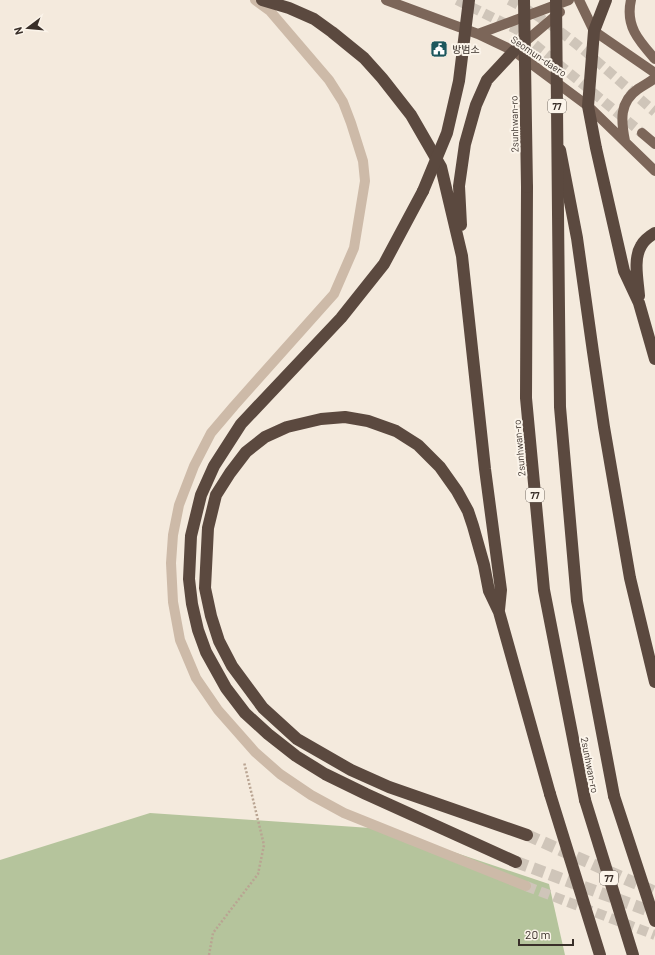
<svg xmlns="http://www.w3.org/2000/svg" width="655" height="955" viewBox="0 0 655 955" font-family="Barlow,'Noto Sans KR',sans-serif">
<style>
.green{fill:#b5c49c}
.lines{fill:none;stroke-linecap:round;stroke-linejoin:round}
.minor-tunnel{stroke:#cfc5b9;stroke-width:10;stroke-dasharray:10 5;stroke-linecap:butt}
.major-tunnel{stroke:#cfc5b9;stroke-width:10;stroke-dasharray:10 5;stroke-linecap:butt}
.highway-tunnel{stroke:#cfc5b9;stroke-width:12;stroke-dasharray:12 6;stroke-linecap:butt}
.path{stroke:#b9a492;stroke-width:2.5;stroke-dasharray:2 2;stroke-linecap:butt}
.minor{stroke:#cdbaa8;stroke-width:10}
.major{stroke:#7c6659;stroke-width:10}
.highway{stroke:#5b493f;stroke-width:12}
.highway-bridge{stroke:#5b493f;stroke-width:12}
.labels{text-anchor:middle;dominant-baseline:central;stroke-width:4;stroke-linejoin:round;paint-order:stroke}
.shield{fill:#fbf4ea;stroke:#736a63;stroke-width:1}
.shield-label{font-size:9px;font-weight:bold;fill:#392f29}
.poi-label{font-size:10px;fill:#392f29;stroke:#fbf4ea;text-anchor:start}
.street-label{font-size:10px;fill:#392f29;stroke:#fbf4ea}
</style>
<rect width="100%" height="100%" fill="#f4eadd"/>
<path class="green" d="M150,813L385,829L549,884L565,955H0V860Z"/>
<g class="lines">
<path class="minor-tunnel" d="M526,886L655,935"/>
<path class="major-tunnel" d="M457,0L516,29L642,133
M509,0C564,27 609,73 655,112"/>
<path class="highway-tunnel" d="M527,835L655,892
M516,862L655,913"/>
<path class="path" d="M209,955L213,933L258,874L264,845L244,762"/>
<path class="minor" d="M255,0L270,11L329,80L343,102L351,123L363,161L365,181L354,248L334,294L234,406L211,433L194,466L179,505L173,535L171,563L173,602L180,640L196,678L218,710L255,752L280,774L311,795L344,813L526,886"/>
<path class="major" d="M386,0L478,34L514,51L588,106L655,171
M579,0L594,31L655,73
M631,0C625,26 639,41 655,59
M478,34L569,0
M520,46L560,12
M642,133L655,144
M625,141C621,121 619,102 638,89C644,85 650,82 655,78"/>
<path class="highway" d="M262,0L289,8L314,19L332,32L364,58L382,78L411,115L441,167L462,256L485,469L501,590L499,610
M606,0L594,31L588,106L596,148L624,271L639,303L655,359
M560,150L577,238L593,352L604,427L630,578L655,682
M527,187L526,398L544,590L585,800
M423,191L384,264L341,318L241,424L214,466L201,495L191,536L189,579L192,604L198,630L206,652L226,688L245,713L268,734L296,756L325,774L366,794L516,862
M558,213L560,407L577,601L614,796
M461,225L459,186L465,144L476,105L487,80L514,51
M639,296C638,281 633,259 641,246C644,240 650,236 655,233
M527,835L389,787L351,770L297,739L263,708L232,666L219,641L211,616L205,588L208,528L216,495L230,473L246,452L265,437L287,427L321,419L345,417L368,421L396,431L418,445L440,467L457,491L468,511L473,526L484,565L489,591L499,612L550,794"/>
<path class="highway-bridge" d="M524,0L527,187
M556,0L558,213
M423,191L447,133L459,81L469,0
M550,794L600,955
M614,796L655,921
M585,800L633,955"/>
</g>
<defs>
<g id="civic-square" transform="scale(0.9)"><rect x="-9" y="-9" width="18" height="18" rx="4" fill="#1c575d" stroke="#fbf4ea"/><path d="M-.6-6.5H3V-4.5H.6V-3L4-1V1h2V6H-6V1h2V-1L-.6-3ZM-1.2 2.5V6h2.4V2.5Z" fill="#fff"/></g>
</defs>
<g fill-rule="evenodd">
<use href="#civic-square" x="439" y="49"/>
</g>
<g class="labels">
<g class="shield">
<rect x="548" y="99" width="18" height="14" rx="3"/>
<rect x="526" y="488" width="18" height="14" rx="3"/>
<rect x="600" y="871" width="18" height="14" rx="3"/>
</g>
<g class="shield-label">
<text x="557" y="106">77</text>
<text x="535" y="495">77</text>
<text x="609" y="878">77</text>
</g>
<g class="poi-label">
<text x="452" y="49">방범소</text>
</g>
<g class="street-label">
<text transform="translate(539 56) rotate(34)">Seomun-daero</text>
<text transform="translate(514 124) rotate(-91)">2sunhwan-ro</text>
<text transform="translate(519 448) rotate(-95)">2sunhwan-ro</text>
<text transform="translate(590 765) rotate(79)">2sunhwan-ro</text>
</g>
</g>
<g transform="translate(28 28) rotate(254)" stroke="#fbf4ea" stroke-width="3" paint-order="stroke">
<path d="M0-3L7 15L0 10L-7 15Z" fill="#392f29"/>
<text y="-6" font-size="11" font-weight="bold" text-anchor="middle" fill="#392f29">N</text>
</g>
<path d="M519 939v6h54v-6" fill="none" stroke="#392f29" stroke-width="2"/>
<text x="525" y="939" font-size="12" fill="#392f29" stroke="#fbf4ea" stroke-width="3" paint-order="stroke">20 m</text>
</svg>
